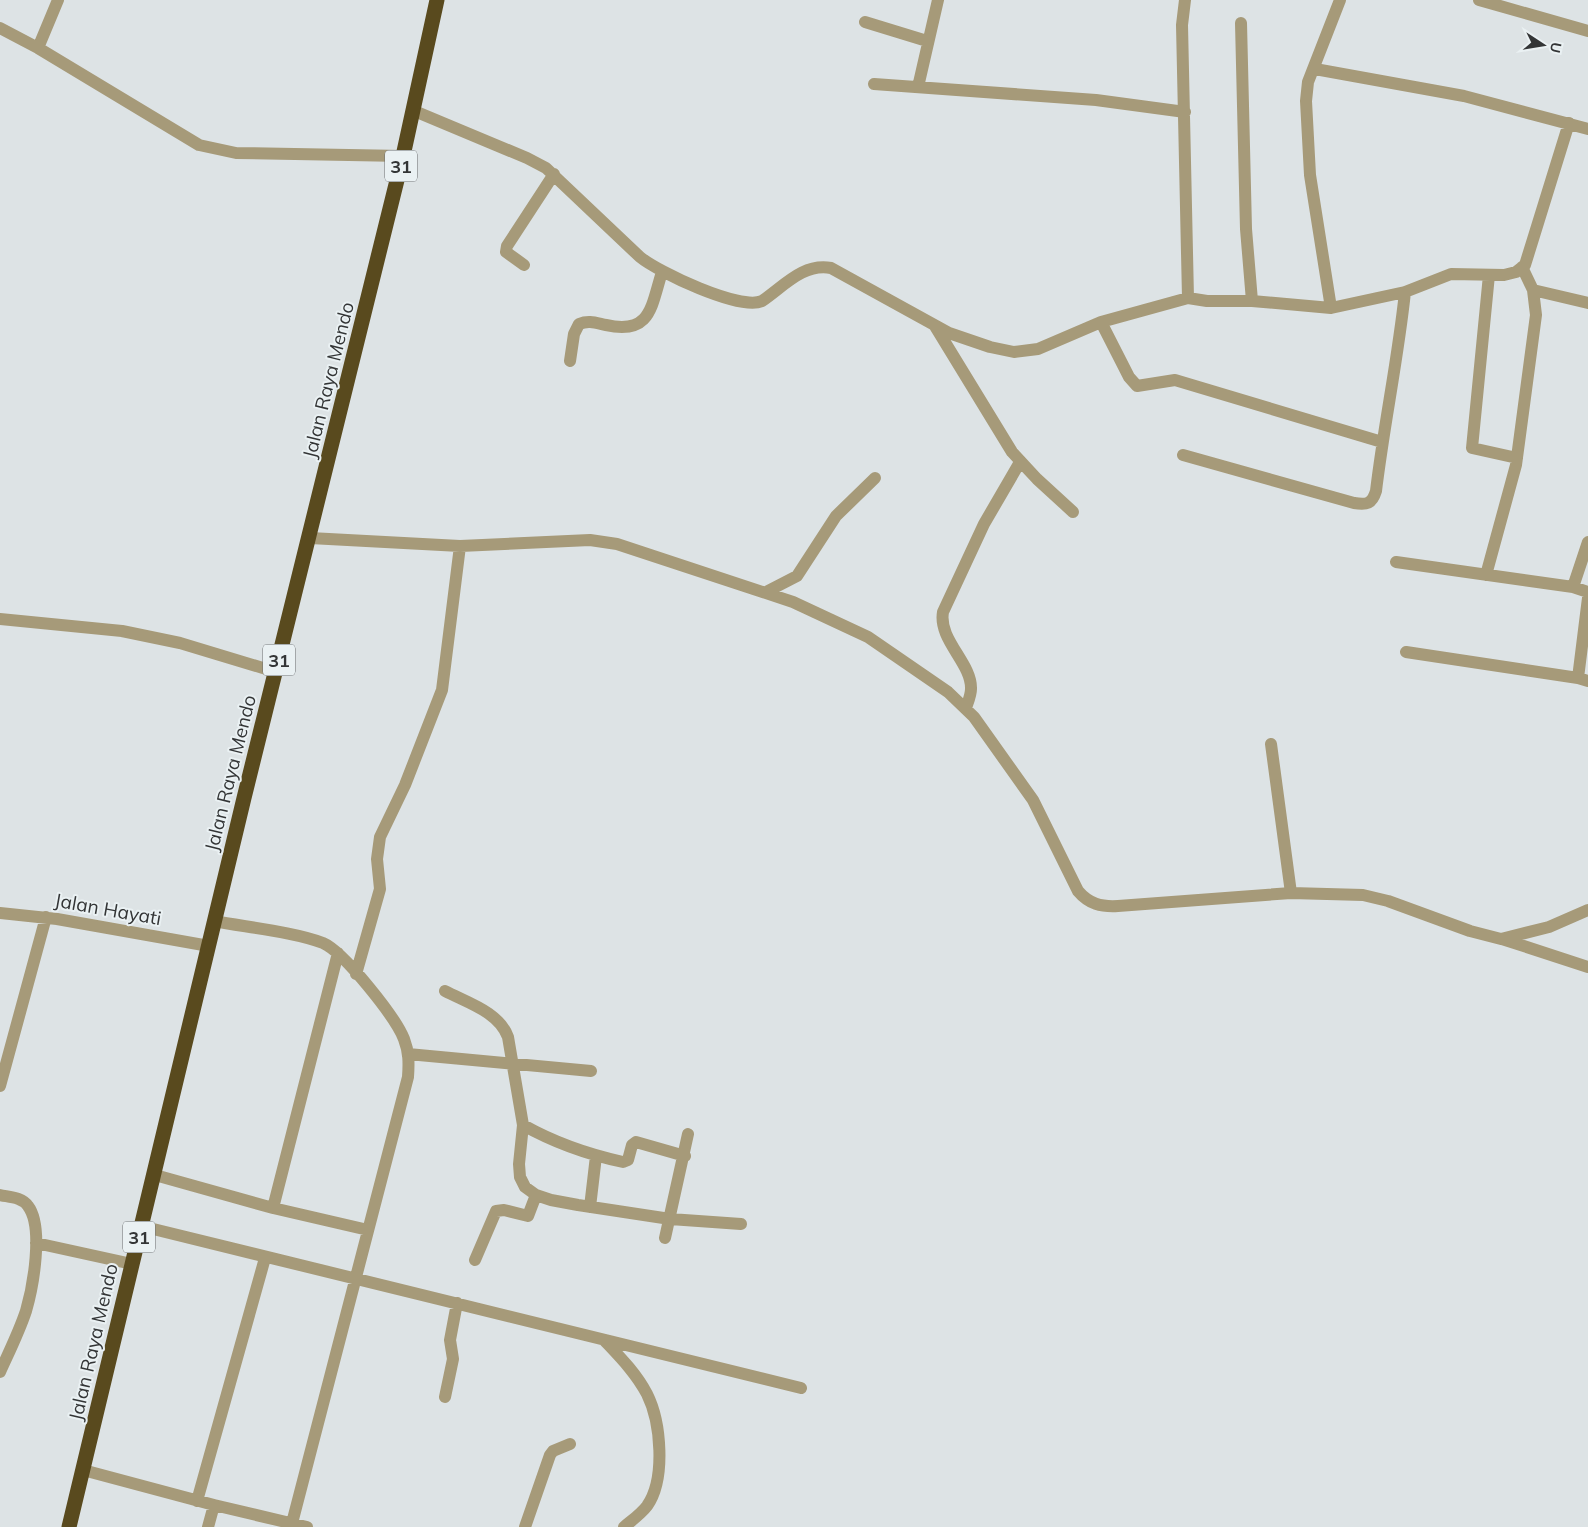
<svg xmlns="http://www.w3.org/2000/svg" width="1588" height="1527" viewBox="0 0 1588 1527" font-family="Mulish,sans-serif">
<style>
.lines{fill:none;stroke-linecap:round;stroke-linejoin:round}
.minor{stroke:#a69a79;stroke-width:12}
.highway{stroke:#594a1e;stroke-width:15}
.labels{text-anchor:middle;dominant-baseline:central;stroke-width:4;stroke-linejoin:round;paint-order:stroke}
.shield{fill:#eaf1f3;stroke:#6a6d6f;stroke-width:1}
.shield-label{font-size:18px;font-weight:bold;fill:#333536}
.street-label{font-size:19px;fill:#333536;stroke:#eaf1f3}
</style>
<rect width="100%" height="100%" fill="#dde3e5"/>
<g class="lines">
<path class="minor" d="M1185,0L1182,25L1188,298
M1479,0L1588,31
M865,22L927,41
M1241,23L1246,229L1252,301
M0,28L38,48L199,145L236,153L403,156
M38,48L58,0
M1315,69L1464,96L1588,129
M874,84L1096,100L1185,112
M918,87L938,0
M412,110L527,158L546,168L640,257C658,272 740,311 762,301C784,286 803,263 831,268L949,333L990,347L1014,352L1038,349L1101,322L1188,298L1207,301H1252L1331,308L1405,292L1451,274L1504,275L1516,272L1525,265L1569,123
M524,265L506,252L507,246L554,174
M1489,275L1472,448L1517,458
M1533,290L1588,303
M1331,308L1310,175L1306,101L1308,82L1340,0
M1101,322L1129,377L1137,386L1175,380L1382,442
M935,326L1012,452L1037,479L1073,512
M570,361L574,334L579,324C589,320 596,323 606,325C651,335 651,307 662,272
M1183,455L1354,503C1367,505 1372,504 1376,491C1384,424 1398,359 1405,292
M310,538L460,546L590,540L617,544L793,602L868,637L948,692L974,717L1033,800L1078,891C1089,904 1101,907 1118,906L1291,893L1363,895L1388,901L1470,931L1501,939L1549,927L1588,910
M1396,562L1573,587L1588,592
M1486,575L1516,465L1536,315L1533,290L1522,267
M1573,587L1588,542
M766,592L797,576L836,516L875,478
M0,619L122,631L180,643L276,672
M1406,652L1578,678L1588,681
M1578,678L1588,598
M966,708C968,702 971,695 971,689C972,663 938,640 943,612L984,524L1020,462
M1271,744L1291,893
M0,913L57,919L209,946
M214,921C245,927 295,932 323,943C344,952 396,1018 404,1039C409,1052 409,1063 408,1077L291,1527
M1502,939L1588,967
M356,974L380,889L377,859L380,837L405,785L442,690L460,546
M445,991C468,1003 499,1012 508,1037L523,1125L519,1164L520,1177L525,1187L536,1195L551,1200L578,1205L670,1219L741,1224
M408,1054L591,1071
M0,1086L46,917
M523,1125C555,1143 586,1154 623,1162L628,1160L632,1145L636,1142L685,1156
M155,1175L273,1208L368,1230
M0,1195C9,1197 22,1197 28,1206C44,1227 33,1287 26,1311C19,1332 9,1352 0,1372
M590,1207L596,1156
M273,1208L338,953
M141,1226L801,1388
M665,1238L688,1134
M36,1243L132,1264
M475,1260L496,1211L504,1210L528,1216L536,1195
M604,1340C620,1357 636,1373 647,1394C661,1422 666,1479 647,1506C641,1514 631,1521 624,1527
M445,1397L453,1359L450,1340L457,1303
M83,1470L214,1505L307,1527
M197,1501L265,1258
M208,1527L214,1505
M525,1527L550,1455L553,1451L570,1444"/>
<path class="highway" d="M69,1527L244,798L403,156L437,0"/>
</g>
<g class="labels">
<g class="shield">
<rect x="385" y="150.5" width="32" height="31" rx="4"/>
<rect x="263" y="644.5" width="32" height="31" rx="4"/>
<rect x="123" y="1221.5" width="32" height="31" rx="4"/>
</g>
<g class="shield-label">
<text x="401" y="166">31</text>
<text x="279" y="660">31</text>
<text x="139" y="1237">31</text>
</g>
<g class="street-label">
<text transform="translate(328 380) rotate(-76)">Jalan Raya Mendo</text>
<text transform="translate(230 773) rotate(-76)">Jalan Raya Mendo</text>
<text transform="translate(108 909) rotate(10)">Jalan Hayati</text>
<text transform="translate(93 1342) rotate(-77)">Jalan Raya Mendo</text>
</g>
</g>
<g transform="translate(1543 45) rotate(102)" stroke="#eaf1f3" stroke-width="4" paint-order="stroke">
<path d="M0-4L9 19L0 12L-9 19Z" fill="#333536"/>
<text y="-8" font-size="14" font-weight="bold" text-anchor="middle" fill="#333536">U</text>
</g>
</svg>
